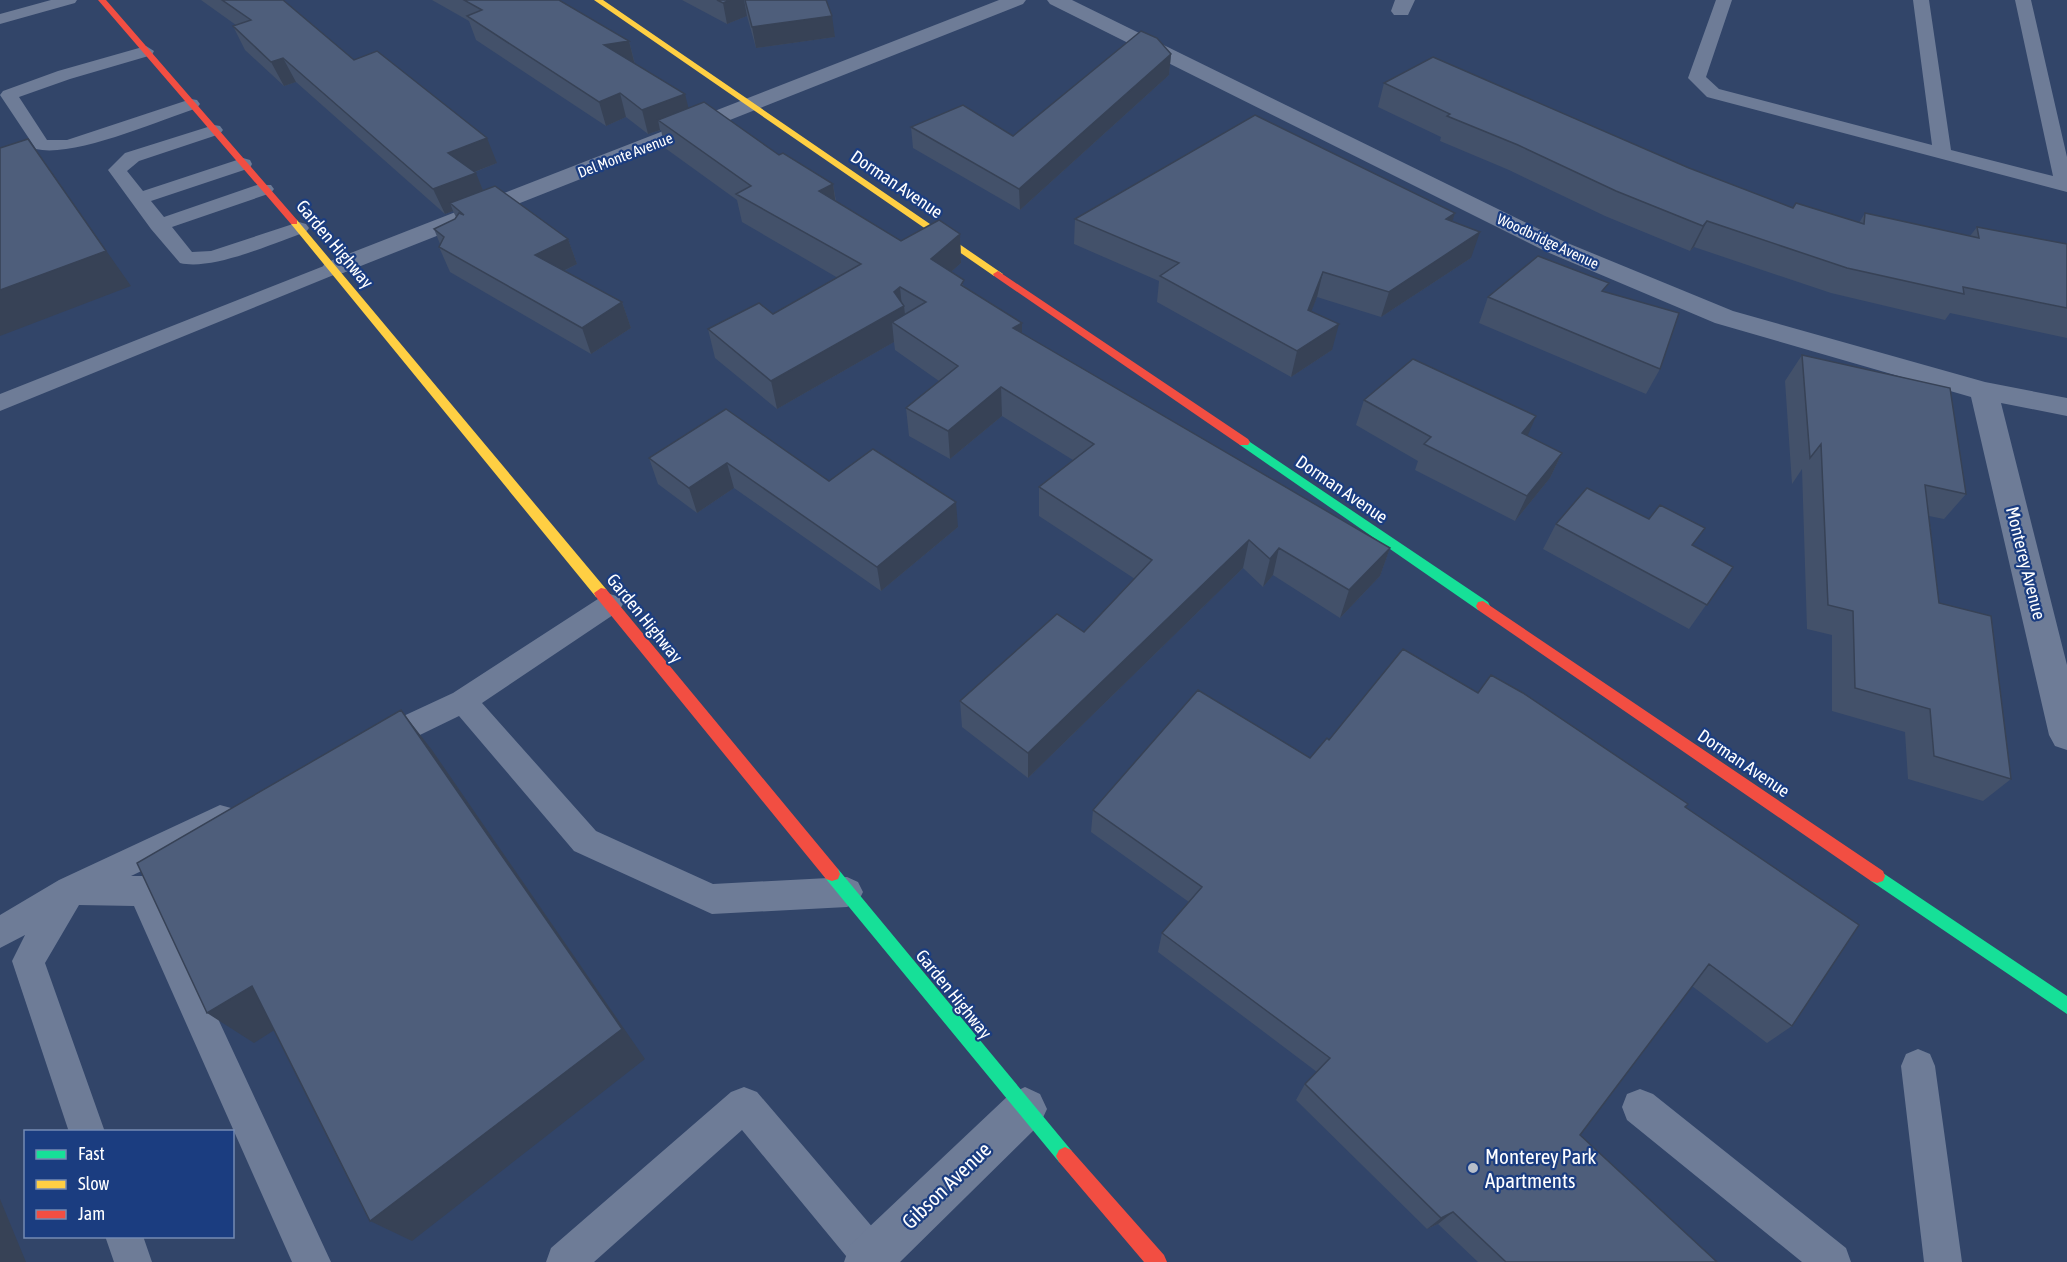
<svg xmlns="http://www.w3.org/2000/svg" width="2067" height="1262" viewBox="0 0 2067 1262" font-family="'Asap Condensed',sans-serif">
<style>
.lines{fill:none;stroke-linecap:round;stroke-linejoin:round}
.lane{fill:#6e7c97;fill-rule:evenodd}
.street{fill:#6e7c97;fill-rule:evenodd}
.fast{fill:#16e098;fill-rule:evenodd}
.slow{fill:#ffcf43;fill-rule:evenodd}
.jam{fill:#f24e42;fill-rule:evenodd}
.wall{fill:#43516a}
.shaded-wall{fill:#374256}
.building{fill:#4e5e7b;stroke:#374256;stroke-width:1.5}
.poi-dot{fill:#b7beca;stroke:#1b3d80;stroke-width:2}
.labels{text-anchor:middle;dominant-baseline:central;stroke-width:4.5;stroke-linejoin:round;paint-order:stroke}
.far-street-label{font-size:15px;fill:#fff;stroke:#1b3d80}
.street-label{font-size:18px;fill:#fff;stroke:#1b3d80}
.near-poi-label{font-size:21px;fill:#fff;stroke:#1b3d80;text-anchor:start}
.near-street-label{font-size:21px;fill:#fff;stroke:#1b3d80}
</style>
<rect width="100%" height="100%" fill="#324569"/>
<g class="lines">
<path class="lane" d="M51,0H77L75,3L0,24V14Z
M1716,0H1732L1706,77L1719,89L1932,145L1913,0H1929L1951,150L2053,176L2015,0H2031L2067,157V192L1707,97L1688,78Z
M146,46L154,51L152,55L70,79L19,97L47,140H67L191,99L197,100L200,104L197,108C158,121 73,158 36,149L0,95L3,91L58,71Z
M214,125L220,126L223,130L220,134L139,161L127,171L143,191L243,158L250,160L252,164L250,168L151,201L164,217L257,185H271L274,189L271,193L172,227L192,252L211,251L299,222L306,224L309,228L306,232C274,243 212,271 180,263L151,229L108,170L125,153Z
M334,262L341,264L344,268L341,272L0,411V394Z
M610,594L619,597L623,604L619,611L482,703L596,831L713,884L847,877L858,882L863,892L858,902L847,907L712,914L574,851L459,716L389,750L379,753L369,750L365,741L369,732L453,693L601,597Z
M220,805L231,808L235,818L231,828L131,876H143L154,881L331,1262H292L134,906L79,905L45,963L105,1132H69L12,961L25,935L0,948V915L59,880Z
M1918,1049L1930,1054L1935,1066L1962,1262H1924L1901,1066L1906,1054Z
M744,1087L757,1092L886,1243L891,1257L889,1262H851L742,1130L594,1262H546L551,1248L731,1092Z
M1640,1089L1653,1094L1846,1248L1851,1262H1802L1627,1120L1622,1107L1627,1094Z
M105,1236H143L152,1262H114Z"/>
<path class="street" d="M999,0H1026L1023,4L343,273L334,275L325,273L322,268L325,263Z
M1047,0H1072L1565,242L1733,311L1985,382L2067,398V416L2001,403L2067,665V750L2055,746L2049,735L1971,397L1715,323L1547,252L1050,4Z
M1395,0H1415L1408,15H1394L1391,11Z
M1025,1087L1040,1094L1047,1109L1040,1124L900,1262H844L850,1245L1010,1094Z"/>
<path class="fast" d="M1244,438L1488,602L1490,606L1488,610H1478L1240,445L1238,442L1240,439Z
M832,867L838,869L1071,1150L1074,1156L1071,1162L1065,1165L1059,1162L826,879L824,874L826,869Z
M1877,869L2067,996V1014L1871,881L1869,876L1871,871Z"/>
<path class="slow" d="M594,0H603L1003,274L1002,276H994Z
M294,219L297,220L606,589L608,593L606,597H596L291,224V220Z"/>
<path class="jam" d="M98,0H106L297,220V224H291Z
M998,271L1248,439L1250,442L1248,445H1240L994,276L993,274Z
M601,588L606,589L838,869L840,874L838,879L832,881L826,879L596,597L594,593Z
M1483,601L1883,871L1885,876L1883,881L1877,883L1871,881L1478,610L1476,606L1478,602Z
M1065,1147L1071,1150L1164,1255L1167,1262H1144L1059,1162L1056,1156L1059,1150Z"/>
</g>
<path class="wall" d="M201,0H283L354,60L497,163L475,172L483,191L568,239L577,264L564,271L622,302L631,328L591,354L450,272L439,247L440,244L434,229L455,219L456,217L453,211L445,214L296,82L284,86L245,50L233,26L236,25Z
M432,0H559L629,41L635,64L688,108L779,155L833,184L836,201L901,241L960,234L961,263L951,272L965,287L1022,334L1390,548L1380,576L1340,618L1273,575L1263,587L1243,568L1028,778L962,727L960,701L1084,632L1135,579L1039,516V487L1073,460L1002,416L950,459L909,436L906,408L939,381L895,350L894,342L777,409L715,358L708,329L773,314L838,278L742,222L737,200L665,148L661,130L648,134L626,117L606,126L476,40L469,21Z
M682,0H826L835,37L756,48L747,16L727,24Z
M1171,54L1169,75L1020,210L913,148L911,127L1013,136Z
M1384,83L1689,168L1793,208L1859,223L1865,213L1970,236L1977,227L2067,244V338L1950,313L1945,320L1831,293L1694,247L1690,251L1605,216L1509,170L1440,141L1441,137L1378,107Z
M1455,213L1452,221L1471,258L1381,317L1317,297L1311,311L1332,350L1291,377L1157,302L1159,281L1074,244L1075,219Z
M1488,297L1660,369L1646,394L1479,323Z
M1802,355L1966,494L1944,519L1929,516L1939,603L2011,779L1983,801L1908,779L1905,732L1832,711V635L1807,629L1802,469L1792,484L1785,381Z
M1364,400L1527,436L1562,453L1550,478L1515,521L1415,470L1418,461L1356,425Z
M726,409L829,481L958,527L881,591L734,488L697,513L658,484L649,458Z
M1649,519L1693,546L1733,567L1689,629L1543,549L1556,524Z
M1478,693L1685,807L1792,1026L1767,1043L1692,986L1580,1135L1717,1262H1478L1438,1224L1427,1229L1296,1100L1305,1084L1317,1072L1158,952L1162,933L1189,902L1091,832L1093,810L1310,758L1329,740Z"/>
<path class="shaded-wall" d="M730,0H744L747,16L727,24L723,3Z
M832,16L835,37L756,48L752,27Z
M629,41L635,65L604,45Z
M1171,54L1169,75L1020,210L1019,189Z
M283,58L296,82L284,86L271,62Z
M620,93L626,117L606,126L599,102Z
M685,94L691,118L658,120L660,130L648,134L642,110Z
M487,138L497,163L459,178L448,153Z
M28,139L131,286L0,336V290Z
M476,173L486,198L450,203L453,211L445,214L433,189Z
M833,184L837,213L819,191Z
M1455,213L1447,238L1446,219Z
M1707,221L1694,247L1690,251L1703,226Z
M1480,232L1471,258L1381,317L1389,292Z
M960,234L961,263L933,288L931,259Z
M568,239L577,264L545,280L535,255Z
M1323,272L1317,297L1302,335L1308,310Z
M900,287L902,307L904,306L907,332L892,322L894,342L777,409L771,381L894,292Z
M622,302L631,328L591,354L582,328Z
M1022,323V352L1013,328Z
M1339,324L1332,350L1291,377L1297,351Z
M1001,387L1002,416L950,459L948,431Z
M1536,416L1525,442L1522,433Z
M1562,453L1550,478L1515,521L1527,496Z
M727,463L734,488L697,513L689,488Z
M956,502L958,527L881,591L877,567Z
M1249,540L1243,568L1028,778V753Z
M1279,548L1273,575L1263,587L1270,559Z
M1390,548L1380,576L1340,618L1349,590Z
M401,710L432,750L645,1059L412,1241L370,1221Z
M252,986L295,1017L254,1043L207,1013Z
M0,1199L26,1262H0Z
M1453,1212L1438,1224L1427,1229L1441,1218Z"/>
<path class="building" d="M222,0H283L354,60L377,51L487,138L448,153L476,173L433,189L283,58L271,62L233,26L251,20Z
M464,0H559L629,41L604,45L685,94L642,110L620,93L599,102L467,16L482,10Z
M717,0H730L723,3Z
M745,0H826L832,16L752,27Z
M1141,31L1157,38L1171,54L1019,189L911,127L963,105L1013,136Z
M1433,57L1689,168L1793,208L1796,203L1864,224L1865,213L1979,238L1977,227L2067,244V308L1963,287L1964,294L1847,268L1707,221L1703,226L1616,191L1518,145L1447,116L1450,114L1384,83Z
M704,102L779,155L783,153L833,184L819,191L901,241L939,220L960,234L931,259L964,280L961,285L1022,323L1013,328L1390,548L1349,590L1279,548L1270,559L1249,540L1028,753L960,701L1057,614L1084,632L1152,560L1039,487L1094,444L1001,387L948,431L906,408L958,366L892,322L926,302L900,287L894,292L904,306L771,381L708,329L759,303L773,314L861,264L736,194L751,186L658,120Z
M1255,115L1455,213L1446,219L1480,232L1389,292L1323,272L1308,310L1339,324L1297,351L1160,276L1179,263L1075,219Z
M28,139L106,251L0,290V148Z
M495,186L568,239L535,255L622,302L582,328L439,247L444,237L434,229L455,219L459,213L464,215L450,203Z
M1538,256L1609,283L1602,291L1679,313L1660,369L1488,297Z
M1802,355L1950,388L1966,494L1925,485L1939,603L1991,616L2011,779L1934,756L1930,709L1855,688L1853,611L1828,605L1821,444L1810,458Z
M1413,359L1536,416L1522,433L1562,453L1527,496L1424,444L1431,437L1364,400Z
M726,409L829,481L873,449L956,502L877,567L727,463L689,488L649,458Z
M1587,488L1649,519L1660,505L1705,528L1692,545L1733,567L1707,605L1556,524Z
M1403,649L1478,693L1491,675L1523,693L1688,804L1685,807L1859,925L1792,1026L1709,964L1580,1135L1717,1262H1506L1453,1212L1441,1218L1305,1084L1330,1058L1162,933L1202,887L1093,810L1198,690L1310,758L1327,738L1329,740Z
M401,710L622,1029L370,1221L252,986L207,1013L137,863Z"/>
<circle class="poi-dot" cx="1473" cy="1168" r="6"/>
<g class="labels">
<g class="far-street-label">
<text transform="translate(625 155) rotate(-21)">Del Monte Avenue</text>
<text transform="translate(1548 241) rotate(25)">Woodbridge Avenue</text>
</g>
<g class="street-label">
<text transform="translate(897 184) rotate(34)">Dorman Avenue</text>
<text transform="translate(335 244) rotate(50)">Garden Highway</text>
<text transform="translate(1342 489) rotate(34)">Dorman Avenue</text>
<text transform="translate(2026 563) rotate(76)">Monterey Avenue</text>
<text transform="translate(645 618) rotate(51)">Garden Highway</text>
<text transform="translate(1744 763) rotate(34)">Dorman Avenue</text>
<text transform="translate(954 994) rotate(51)">Garden Highway</text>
</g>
<g class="near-poi-label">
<text x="1485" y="1156">Monterey Park<tspan x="1485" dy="24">Apartments</tspan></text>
</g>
<g class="near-street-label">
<text transform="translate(946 1185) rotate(-44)">Gibson Avenue</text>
</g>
</g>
<rect x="24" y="1130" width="210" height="108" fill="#1b3d80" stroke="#768bb3" stroke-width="1.5"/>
<rect x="36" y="1150" width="30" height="9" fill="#16e098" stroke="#768bb3" stroke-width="1.5"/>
<text x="78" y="1160" font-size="18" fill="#ffffff">Fast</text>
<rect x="36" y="1180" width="30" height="9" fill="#ffcf43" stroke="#768bb3" stroke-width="1.5"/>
<text x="78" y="1190" font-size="18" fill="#ffffff">Slow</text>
<rect x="36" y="1210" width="30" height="9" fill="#f24e42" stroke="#768bb3" stroke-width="1.5"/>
<text x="78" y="1220" font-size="18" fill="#ffffff">Jam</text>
</svg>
